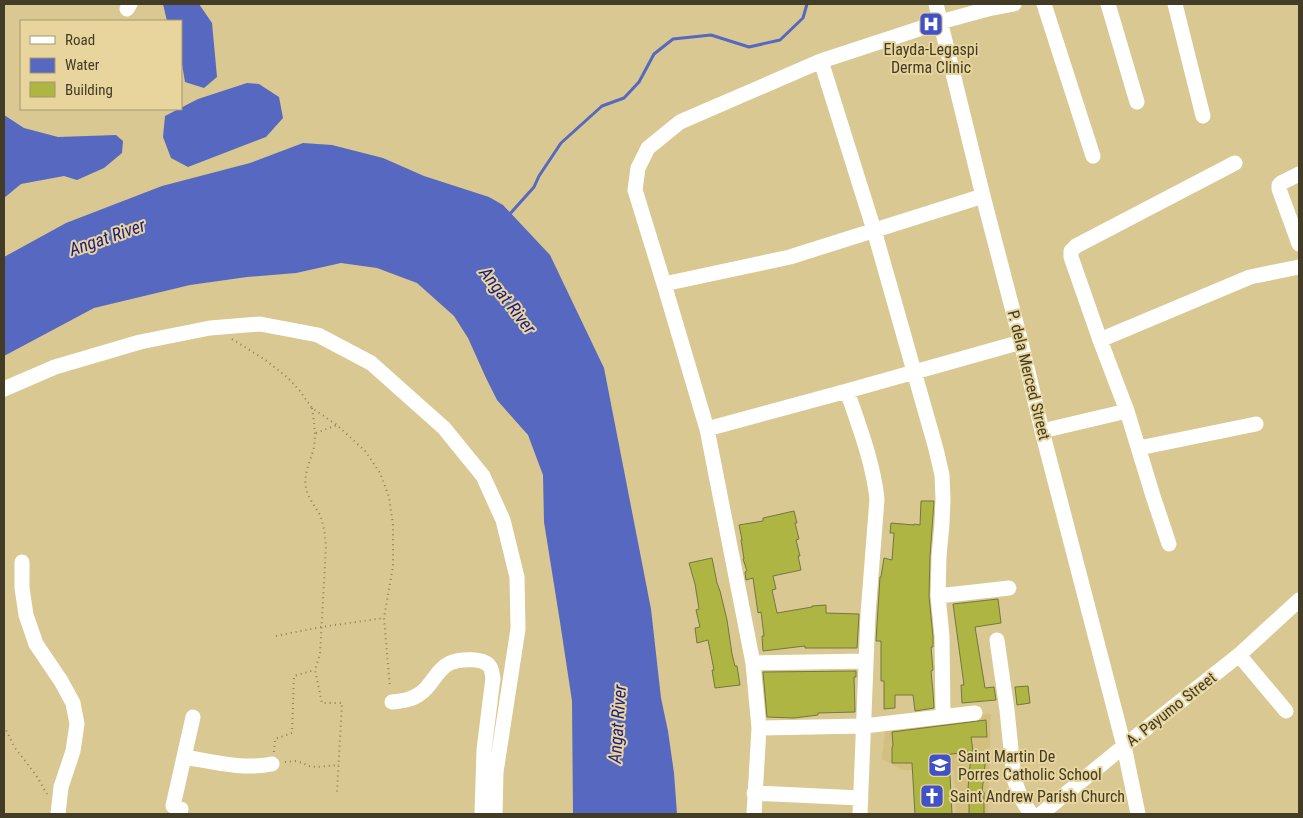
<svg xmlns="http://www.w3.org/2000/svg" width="1303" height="818" viewBox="0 0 1303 818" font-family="'Roboto Condensed',sans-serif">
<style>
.built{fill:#d3bf80}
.water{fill:#5668bf}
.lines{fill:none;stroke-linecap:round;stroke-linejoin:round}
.stream{stroke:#5668bf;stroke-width:3}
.building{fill:#aeb543;stroke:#737742}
.path{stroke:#8d815a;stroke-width:2;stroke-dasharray:1 4;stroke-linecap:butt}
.minor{stroke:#fff;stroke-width:15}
.labels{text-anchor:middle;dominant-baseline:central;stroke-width:4;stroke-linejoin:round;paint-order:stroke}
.poi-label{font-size:16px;fill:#423b25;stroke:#e7d59d;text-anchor:start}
.street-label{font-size:16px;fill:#423b25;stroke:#e7d59d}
.water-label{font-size:18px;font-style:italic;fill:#1e1d86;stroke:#e7d59d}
</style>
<rect width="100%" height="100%" fill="#d9c891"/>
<path class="built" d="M991,714L988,814H956L954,770H902L882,759L886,722Z"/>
<path class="water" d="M163,4H199L212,23L217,77L204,88L185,82L181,58V21H167Z
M247,83L259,84L279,97L283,118L266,137L188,167L171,158L163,137L165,116L198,99Z
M4,115L24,128L58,137L116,135L123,141L122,153L104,168L77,180L64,176L21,184L4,198Z
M303,143L332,145L383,158L424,176L489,197L503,205L550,255L604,368L651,609L661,698L668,731L674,773L677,814H573L572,701L560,622L544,522L543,475L528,435L497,400L486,378L468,338L454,316L417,283L377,268L341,263L296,273L247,277L190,285L94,308L4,356V257L66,223L162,186L250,163Z"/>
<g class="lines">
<path class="stream" d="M509,215L534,187L539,176L561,143L602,106L624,98L639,82L654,54L673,39L711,35L749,47L780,40L803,18L807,4"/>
</g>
<path class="building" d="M921,501H934L930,556L929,596L933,637V647H931L933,670L931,671L933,692L934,708L915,711L913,695H895V708L884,709V681H881V641H876L880,577H881L884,558L892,560L894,533H890L891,523L914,525V524L920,525Z
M794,511L797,523H795L799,539L796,540L800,556H798L801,570L773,576L776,589L772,590L777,613L812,607V606L826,605V613L859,614L857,648H805V646L763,651L762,636H764L761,612L758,613L753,578L746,580L745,572L747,571L743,559H744L741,540H742L739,525L763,521V518Z
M712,558L717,583L720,591L727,620L732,654L735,666H737L740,685L715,688L712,670H714L708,640L697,643L695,628L700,627L696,610L699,609L695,584L689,563Z
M998,599L1001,623L975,627L985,688L994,687L996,700L962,703L961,685H964L953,604Z
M856,671V677H854L855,712L818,713V715L794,718L767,717L763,672Z
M1028,686L1030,703L1017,705L1015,687Z
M986,720L987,737H971L973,751L945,755L946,775H950L952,814H915L912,763H892V747L893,746L892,732Z
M971,754L986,756L982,792H984V814H969V788H968Z"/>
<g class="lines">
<path class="path" d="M232,339L264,359L287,377L300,391L312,408L337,425L366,452L380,473L389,497L393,525V566L384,618L390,688
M312,408C314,422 316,433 314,447C311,461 303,473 306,488C308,498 315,506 320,515C324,525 325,536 326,546L320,654L315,670L322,703H342L337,792
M316,433L337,425
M276,636L321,627L384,618
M4,726L15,748L36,775L47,794
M274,752L275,739L292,733L294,676L315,670
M285,762L295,761L303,763L308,766L316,767L339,765"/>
<path class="minor" d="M936,4L983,196L1021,342L1042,431L1124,746L1138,814
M1044,4L1093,156
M1108,4L1137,102
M1175,4L1203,116
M127,9L130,4
M821,61L874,230L936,449L942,475L943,499L942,524L939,556L938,596L942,636L943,716
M1299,174L1281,183L1279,185V189L1299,244
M664,284L790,257L983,196
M1100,340L1250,277L1299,267
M4,389L55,367L140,342L210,328L260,324L318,335L371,363L444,428L483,476L503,520L517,577L518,629L496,772L495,814
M847,391C859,426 873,462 877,499L868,614L860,814
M707,429L847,391L1021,342
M1042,431L1127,411
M1139,448L1256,424
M1169,544L1153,496L1127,411L1100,340L1071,257V251L1076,246L1235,163
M22,562V588L26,615L36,644L61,681L73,703L77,724L73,751L61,787L58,814
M938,596L1009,588
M997,640L1007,710L1014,779L1021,798L1031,814
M1239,655L1286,711
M753,663L866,661
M392,702C402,701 412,700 421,693C432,685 437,669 450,663C459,659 484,657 490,667C492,669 492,675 493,678L484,750L482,814
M759,728L864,726L975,713
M184,757C214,762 243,770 272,764
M754,793L860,798
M180,814L181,809L173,806L193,717
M754,814L759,728L753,663L707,429L664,284L635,190L638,168L648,148L680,122L821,61L940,22L988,9L1014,4
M1041,814L1124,746L1239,655L1299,600"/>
</g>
<defs>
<g id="hospital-square" transform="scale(1.25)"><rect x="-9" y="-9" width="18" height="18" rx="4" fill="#4251c5" stroke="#e7d59d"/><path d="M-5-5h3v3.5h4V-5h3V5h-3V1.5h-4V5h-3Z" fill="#fff"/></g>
<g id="school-square" transform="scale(1.25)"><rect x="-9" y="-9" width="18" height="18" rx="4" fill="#4251c5" stroke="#e7d59d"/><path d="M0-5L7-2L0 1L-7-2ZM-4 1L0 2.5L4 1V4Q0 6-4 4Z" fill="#fff"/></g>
<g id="church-square" transform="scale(1.25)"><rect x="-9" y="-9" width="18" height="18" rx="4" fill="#4251c5" stroke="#e7d59d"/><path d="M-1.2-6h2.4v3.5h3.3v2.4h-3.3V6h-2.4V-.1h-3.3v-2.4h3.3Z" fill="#fff"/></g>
</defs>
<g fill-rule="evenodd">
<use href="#hospital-square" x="931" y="24"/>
<use href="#school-square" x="940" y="765"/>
<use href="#church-square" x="932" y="796"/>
</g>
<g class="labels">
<g class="poi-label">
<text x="931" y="49" text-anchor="middle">Elayda-Legaspi<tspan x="931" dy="18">Derma Clinic</tspan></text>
<text x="958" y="756">Saint Martin De<tspan x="958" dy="18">Porres Catholic School</tspan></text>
<text x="950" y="796">Saint Andrew Parish Church</text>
</g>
<g class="street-label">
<text transform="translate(1029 375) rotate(76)">P. dela Merced Street</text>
<text transform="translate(1171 709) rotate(-38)">A. Payumo Street</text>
</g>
<g class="water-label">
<text transform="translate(107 237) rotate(-19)">Angat River</text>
<text transform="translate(508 300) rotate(52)">Angat River</text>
<text transform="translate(617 724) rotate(-86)">Angat River</text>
</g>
</g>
<rect width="1303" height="818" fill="none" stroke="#423b25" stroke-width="10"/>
<rect x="20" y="20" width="162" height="90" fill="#e7d59d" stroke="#a5976d"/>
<rect x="30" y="36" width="25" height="8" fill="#ffffff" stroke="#a5976d"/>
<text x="65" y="45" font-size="15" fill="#423b25">Road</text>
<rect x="30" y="58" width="25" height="15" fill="#5668bf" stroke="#a5976d"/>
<text x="65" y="70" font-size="15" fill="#423b25">Water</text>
<rect x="30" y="82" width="25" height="15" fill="#aeb543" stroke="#a5976d"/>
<text x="65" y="95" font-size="15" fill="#423b25">Building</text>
</svg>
